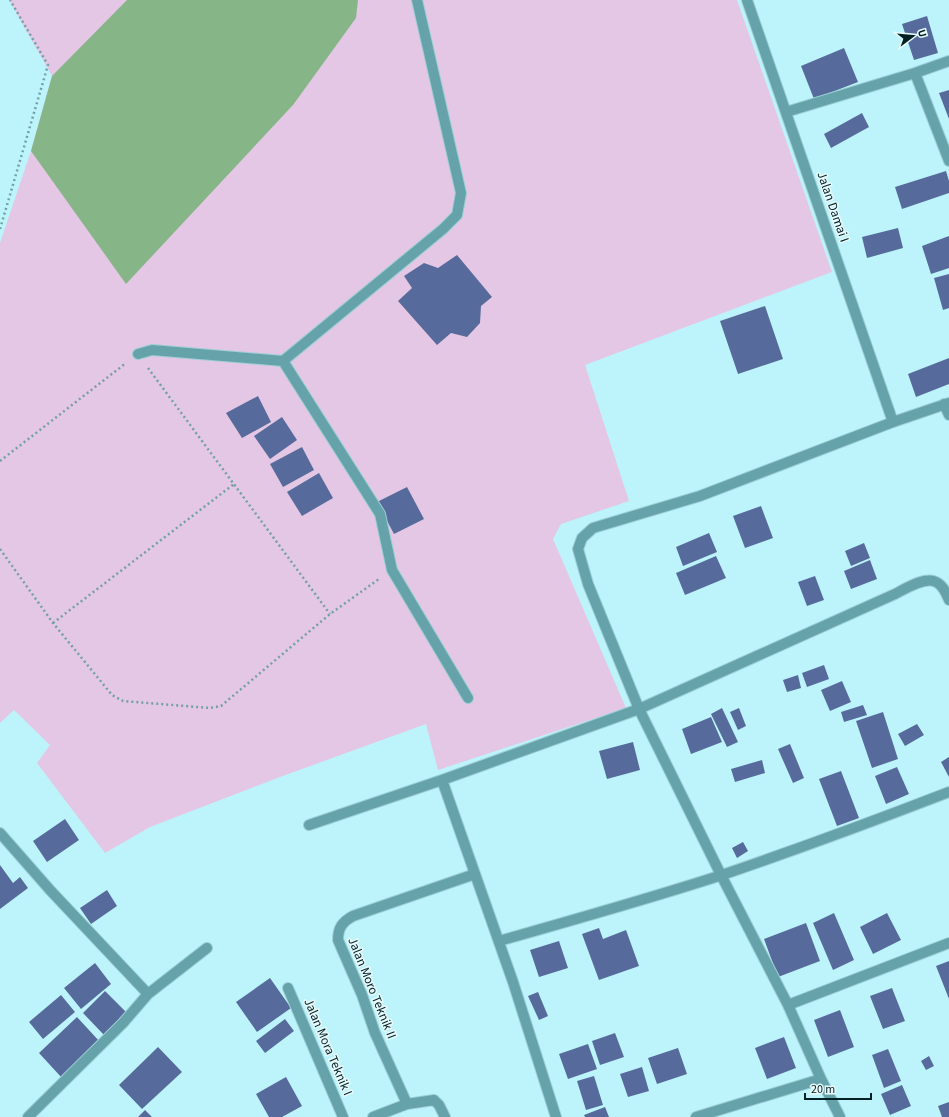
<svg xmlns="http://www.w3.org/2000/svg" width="949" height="1117" viewBox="0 0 949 1117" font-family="'Source Sans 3',sans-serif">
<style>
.green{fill:#e4c7e4}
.water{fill:#86b588}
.building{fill:#566b9b}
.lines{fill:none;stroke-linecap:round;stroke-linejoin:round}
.lane-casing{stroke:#9bced4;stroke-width:12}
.street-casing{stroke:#9bced4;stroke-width:12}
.path{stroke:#73a0a6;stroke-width:2.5;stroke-dasharray:2 3;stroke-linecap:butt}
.lane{stroke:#66a2aa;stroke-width:10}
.street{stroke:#66a2aa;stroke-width:10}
.labels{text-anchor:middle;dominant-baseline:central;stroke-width:3;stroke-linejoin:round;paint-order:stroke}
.street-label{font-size:13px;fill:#012024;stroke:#e8fafc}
</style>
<rect width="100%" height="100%" fill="#bdf4fb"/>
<path class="green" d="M9,0H737L832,272L585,365L629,501L561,524L553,539L626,708L438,770L426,724L280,777L150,827L105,853L37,763L50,745L14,710L0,723V243L31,151L52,76Z"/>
<path class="water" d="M127,0H358L356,18L293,105L126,284L31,151L52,76Z"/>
<path class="building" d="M927,16L938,53L914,60L902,24Z
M844,48L858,82L814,99L801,66Z
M949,90V119L939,93Z
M862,113L869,127L831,148L824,134Z
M946,171L949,181V193L902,209L895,187Z
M898,228L903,248L867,258L862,237Z
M949,236V268L931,274L922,246Z
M457,255L492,297L481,306L480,323L467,337L451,333L437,345L398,301L412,288L404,276L424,263L438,268Z
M949,274V308L943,310L934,278Z
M765,306L783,359L738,374L720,321Z
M949,358V384L916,397L908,374Z
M258,396L271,422L242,438L226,413Z
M282,417L297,440L270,459L254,436Z
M302,447L314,470L283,487L270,464Z
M319,473L333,498L302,516L287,492Z
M407,487L424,519L394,534L377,502Z
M761,506L773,538L745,548L733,516Z
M709,533L717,552L683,566L676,547Z
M864,543L870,558L851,566L845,551Z
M716,556L726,578L685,595L676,573Z
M870,560L877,579L851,589L844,571Z
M815,576L824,600L807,606L798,582Z
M824,665L829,679L807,687L802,673Z
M798,675L801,688L787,692L783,680Z
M842,681L851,702L830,711L821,690Z
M863,705L867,715L844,722L841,712Z
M722,708L738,742L727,747L711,714Z
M739,708L746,726L738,730L730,712Z
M883,712L898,759L872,768L856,721Z
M711,717L722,742L691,754L682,729Z
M917,724L924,735L905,746L898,734Z
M633,742L640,770L607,779L599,751Z
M790,744L804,778L793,783L778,749Z
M949,757V777L941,762Z
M762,760L765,773L735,782L731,769Z
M897,767L909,794L886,804L875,776Z
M841,771L859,818L837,826L819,779Z
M65,819L79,840L47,862L33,841Z
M743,842L748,851L737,858L732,848Z
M0,865L13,883L20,877L28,888L0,909Z
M107,890L117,906L91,924L80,908Z
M834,913L854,960L833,970L813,923Z
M887,913L901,940L873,954L860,927Z
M806,923L820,961L778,977L764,939Z
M599,928L603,939L626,930L639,966L599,980L582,934Z
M559,941L568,968L539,977L530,950Z
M949,961V999L936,966Z
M95,963L111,984L81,1009L64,988Z
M270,978L291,1008L257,1032L236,1002Z
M892,988L905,1021L883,1029L870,996Z
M105,991L126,1012L104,1035L83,1013Z
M538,992L548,1016L539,1020L528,996Z
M61,995L75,1012L43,1039L29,1022Z
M840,1010L854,1047L828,1057L814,1020Z
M77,1017L100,1042L62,1078L39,1053Z
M285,1019L294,1031L265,1053L256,1041Z
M615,1033L624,1057L600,1065L592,1041Z
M784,1037L796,1068L767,1079L755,1048Z
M588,1044L597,1069L568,1079L559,1054Z
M158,1047L182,1072L142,1109L119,1085Z
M678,1048L687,1074L657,1084L648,1058Z
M888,1049L901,1081L884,1088L872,1055Z
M929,1056L934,1066L926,1070L921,1061Z
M642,1067L649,1091L628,1097L620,1074Z
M594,1076L603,1105L586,1110L577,1081Z
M286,1077L302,1106L282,1117H269L256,1094Z
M902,1085L911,1106L890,1115L881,1094Z
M949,1102V1117H942L938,1106Z
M605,1107L609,1117H585L584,1115Z
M145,1110L152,1117H138Z"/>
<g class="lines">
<g class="lane-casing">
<path id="lane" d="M138,354L152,350L283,361L443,229L457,215L461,193L417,0
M283,361L380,514L392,570L468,698"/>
</g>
<g class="street-casing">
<path id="street" d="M747,0L893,422
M915,73L949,161
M786,112L915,73L949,61
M944,404L949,415
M442,780L513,982L556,1117
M309,825L442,780L639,709L895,594C905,589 925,576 936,582C943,585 946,593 949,600
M0,833L50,890L148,994
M499,941C573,920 648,899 722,875C798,849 874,821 949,792
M288,988L343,1117
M788,1005L949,943
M407,1104L375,1033L362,995L338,940C338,928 342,922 353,916L475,874
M28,1117L123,1023L148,994L207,948
M373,1117L407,1104L434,1100L439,1105L445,1117
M696,1117L821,1079
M840,1117L821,1079L788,1005L721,875L639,709L588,584L578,549L582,538L593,528L700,496L893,422L949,403"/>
</g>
<path class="path" d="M0,229L48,65L10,0
M148,368L330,614
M0,461L126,363
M0,549L53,623L112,695L123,701L210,708L221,706L330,614L379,579
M53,623L234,484"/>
<use href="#lane" class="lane"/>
<use href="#street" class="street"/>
</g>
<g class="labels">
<g class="street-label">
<text transform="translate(833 207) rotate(71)">Jalan Damai I</text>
<text transform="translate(372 988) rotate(68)">Jalan Moro Teknik II</text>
<text transform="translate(328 1047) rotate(67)">Jalan Mora Teknik I</text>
</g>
</g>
<g transform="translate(913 36) rotate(74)" stroke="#e8fafc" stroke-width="3" paint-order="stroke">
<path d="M0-3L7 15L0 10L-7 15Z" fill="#012024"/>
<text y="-6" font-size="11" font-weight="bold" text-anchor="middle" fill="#012024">U</text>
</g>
<path d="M805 1093v6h66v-6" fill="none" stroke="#012024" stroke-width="2"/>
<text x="811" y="1093" font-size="12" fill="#012024" stroke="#e8fafc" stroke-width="3" paint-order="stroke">20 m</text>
</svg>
